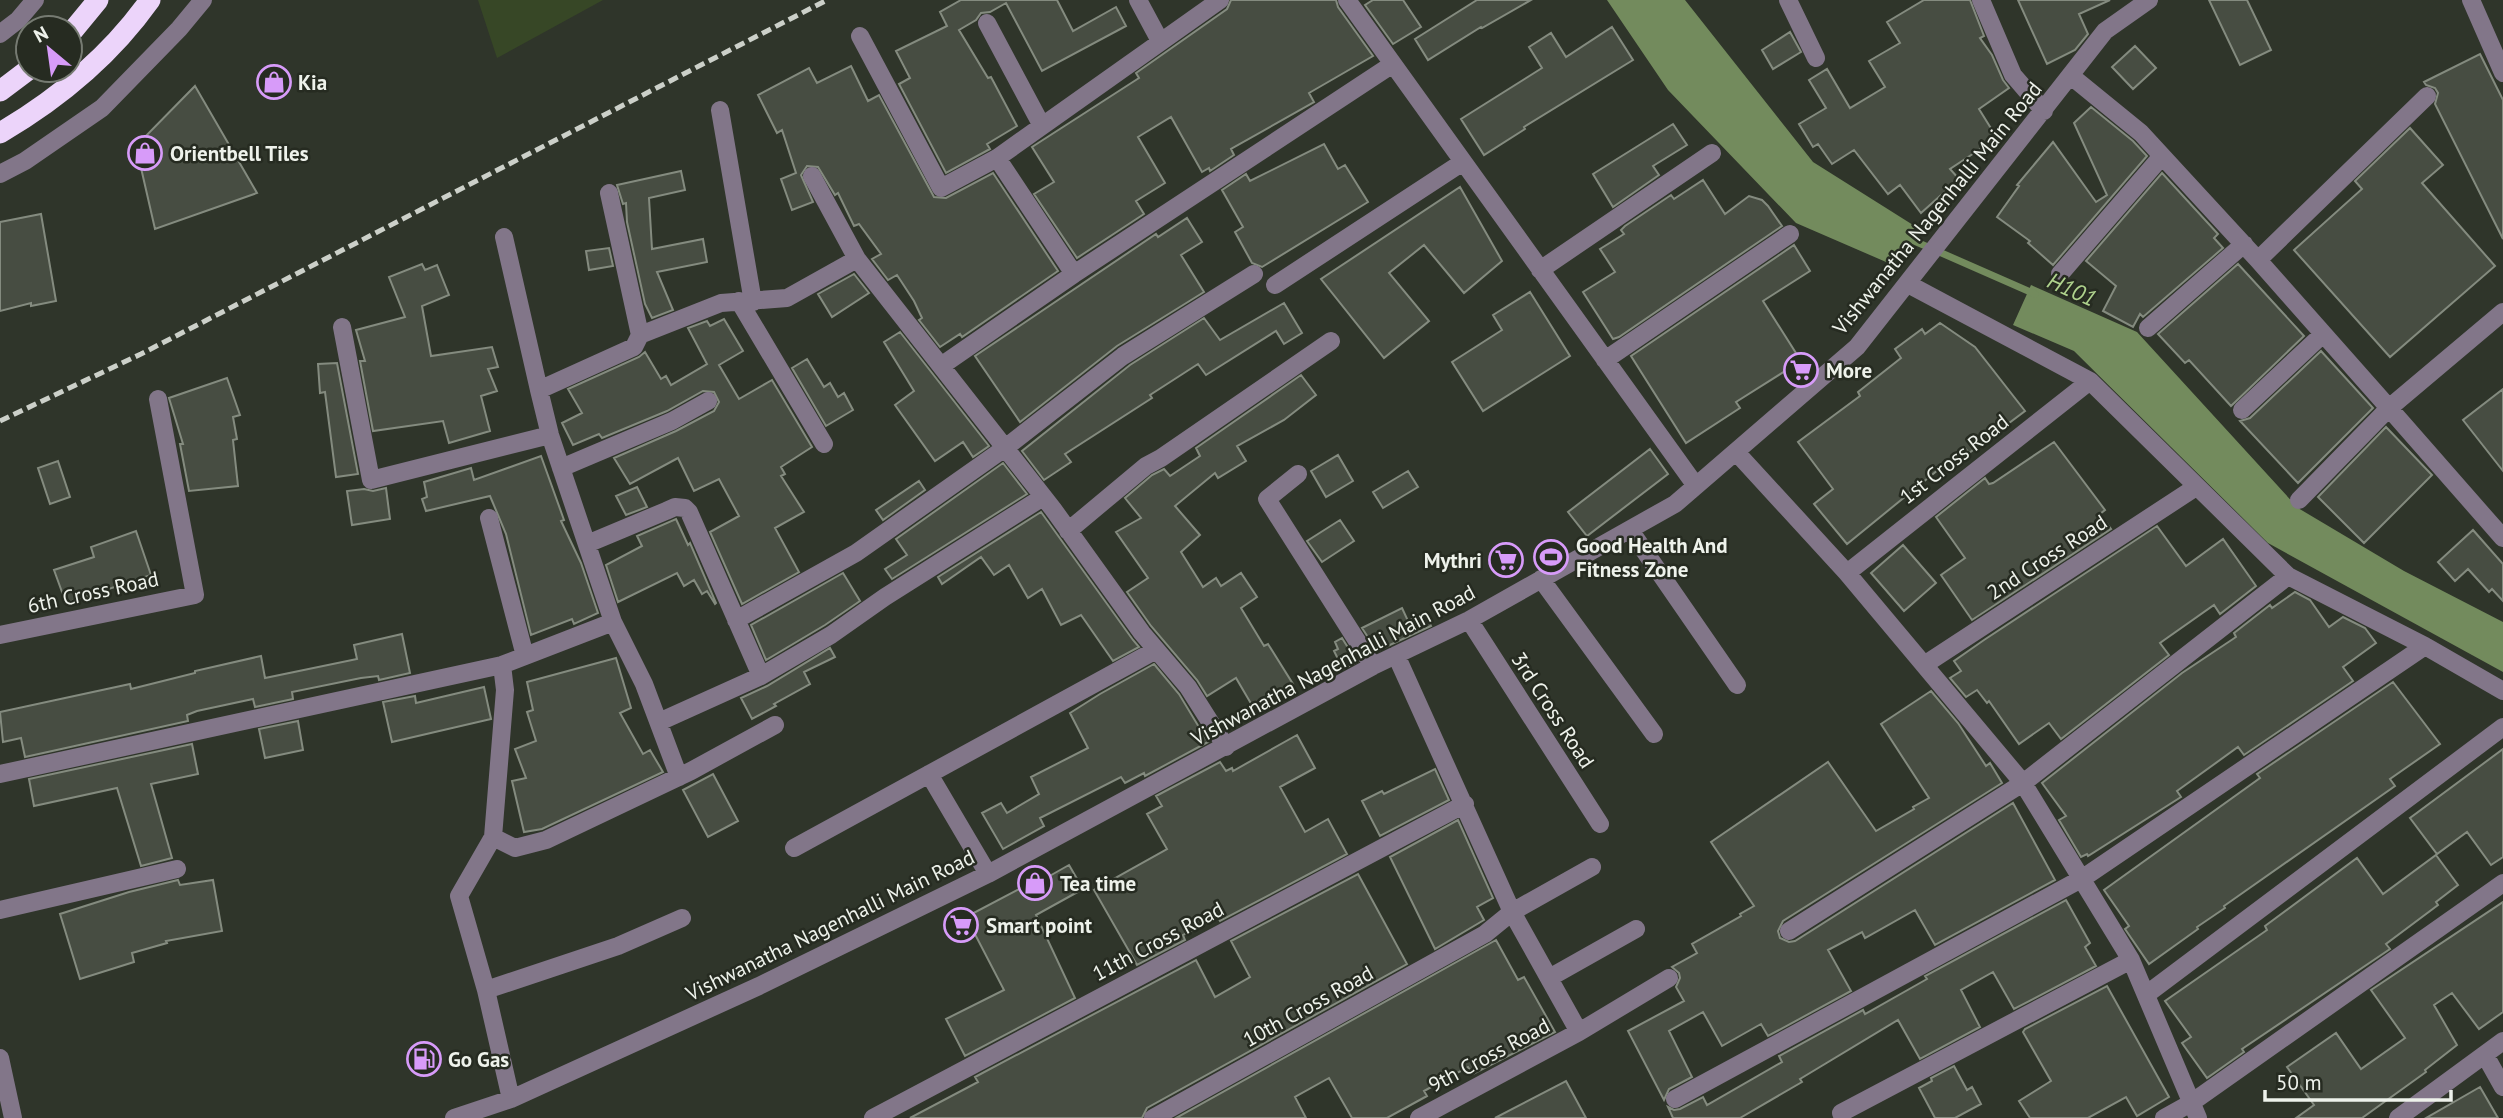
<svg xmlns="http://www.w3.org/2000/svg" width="2503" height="1118" viewBox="0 0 2503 1118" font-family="'PT Sans',sans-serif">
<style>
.green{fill:#374726}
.water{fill:#738b5d}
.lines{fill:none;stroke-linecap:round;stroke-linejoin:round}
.stream{stroke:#738b5d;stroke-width:7}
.building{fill:#474d42;stroke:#848b7f;stroke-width:2}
.minor{stroke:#827689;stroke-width:18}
.highway{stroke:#ecd4fa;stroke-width:21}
.rail{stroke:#ccd0c9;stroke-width:5;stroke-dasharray:10 5;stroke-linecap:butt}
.labels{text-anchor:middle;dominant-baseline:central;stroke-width:5;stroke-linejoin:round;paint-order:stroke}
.poi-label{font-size:21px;font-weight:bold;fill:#eef2eb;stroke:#262b21;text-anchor:start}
.street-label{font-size:21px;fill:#eef2eb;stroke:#262b21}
.water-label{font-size:23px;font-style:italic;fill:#afd38d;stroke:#262b21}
</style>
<rect width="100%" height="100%" fill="#2f352a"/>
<path class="green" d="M478,0H603L497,58Z"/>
<path class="water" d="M1607,0H1685L1813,162L1921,230L1893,265L1796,223L1668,90Z
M2031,285L2137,332L2298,508L2404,571L2503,622V672L2268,543L2074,351L2013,325Z"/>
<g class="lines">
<path class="stream" d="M1905,237L2035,294"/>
</g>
<path class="building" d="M961,0H1057L1073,31L1116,7L1126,26L1042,71L1006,3L990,12L981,13L976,20L959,30L988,78L991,77L1017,126L987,144L990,149L946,173L899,84L910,78L896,51L947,26L940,12Z
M1231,0H1336L1338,7L1373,56L1309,93L1314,102L1231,149L1234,155L1210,171L1209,168L1202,172L1171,117L1138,137L1165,183L1136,201L1144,214L1077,258L1034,194L1054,182L1032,147L1139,78L1136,73L1227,9Z
M1373,0H1403L1421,27L1393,44L1365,5Z
M1477,0H1531L1482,28L1481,27L1428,60L1415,39Z
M1924,0H1970L1984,36L1980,38L1992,55L2003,80L2009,88L1979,109L1997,138L1950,169L1959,179L1921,213L1900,185L1888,194L1854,150L1832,164L1818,144L1813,147L1799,124L1826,108L1809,80L1827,69L1850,108L1885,87L1869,61L1900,43L1887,22Z
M2018,0H2110L2079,14L2088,34L2075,50L2047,64Z
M2209,0H2247L2271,50L2240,65Z
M1612,27L1633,60L1524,127L1525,129L1484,155L1461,119L1542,68L1529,47L1551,33L1566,57Z
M1790,32L1801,52L1773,69L1762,50Z
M2135,46L2156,68L2133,89L2112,67Z
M2480,54L2503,100V239L2435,104L2438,93L2435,88L2426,85L2424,82Z
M851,66L868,101L879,95L934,197L946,198L993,173L1058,271L962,337L960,334L940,347L919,320L922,318L914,301L897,275L888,280L872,259L881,254L859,224L854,226L838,193L835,195L818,167L807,166L801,175L813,202L792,210L781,179L796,173L782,130L777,133L758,95L809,68L817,83Z
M195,86L257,193L155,229L136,146Z
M2091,107L2133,141L2147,156L2053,265L2028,243L2030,241L1997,217L2019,186L2017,185L2053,142L2096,202L2107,195L2074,123Z
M1673,124L1687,145L1653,166L1659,175L1613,207L1593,174Z
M2410,128L2443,165L2422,183L2495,266L2390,357L2294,250L2362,189L2355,181Z
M1324,144L1338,169L1345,165L1368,202L1262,267L1252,263L1235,232L1243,227L1222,190L1246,174L1250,181Z
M681,171L685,190L649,198L652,249L703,239L707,262L657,272L673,310L652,318L645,304L627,222L626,203L623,204L617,185Z
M2162,173L2218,234L2214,238L2223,248L2143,317L2140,314L2133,327L2103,311L2116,286L2086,261Z
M1703,180L1725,214L1749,196L1762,200L1768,206L1782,226L1619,337L1613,339L1583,292L1615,272L1600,249L1624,234L1621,230L1625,226L1671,195L1674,199Z
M1460,187L1502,261L1464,293L1424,245L1389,273L1429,321L1384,358L1321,279Z
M41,214L56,301L31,306V303L0,311V222Z
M1187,218L1202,242L1181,255L1204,292L1117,346L1020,422L975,356L1156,234L1158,237Z
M1794,245L1810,271L1763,301L1801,361L1736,402L1740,408L1686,443L1631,356Z
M609,248L613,266L589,270L586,251Z
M422,264L425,270L437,265L449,295L422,306L431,356L492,347L498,367L488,369L497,391L481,396L490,431L449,443L443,421L373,431L360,361H365L356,330L405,317L389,277Z
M2238,264L2304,336L2231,406L2189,360L2185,363L2158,334Z
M854,274L869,293L832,317L818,294Z
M1530,292L1570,356L1483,411L1452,362L1502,330L1493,315Z
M1284,303L1302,333L1284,344L1276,331L1206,375L1198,364L1150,395L1152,398L1065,454L1071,462L1044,480L1022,451L1130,365L1204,318L1220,340Z
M724,319L743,351L719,365L739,399L772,380L812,447L781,467L785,474L781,476L804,512L775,528L799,572L742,604L710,532L739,516L719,479L694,491L678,458L630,484L614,458L676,431L714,411L719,402L714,392L703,391L667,411L602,438L599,434L573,445L562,423L582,413L568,389L639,357L645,352L661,379L666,376L671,385L707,364L688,328L707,321L710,326Z
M1940,323L1975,347L2025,411L1969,453L1965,448L1847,544L1814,504L1833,489L1798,442L1860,396L1858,392L1901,358L1895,349L1922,329L1925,334Z
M900,332L989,446L973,457L963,442L935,461L895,405L914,391L884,342Z
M2321,351L2373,408L2298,483L2240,421L2250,418Z
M807,359L824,387L830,383L838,397L844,393L853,410L826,426L792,368Z
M337,363L358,474L336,477L325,392L320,393L318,364Z
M1301,375L1316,395L1284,420L1237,446L1246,461L1218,478L1215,473L1175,506L1200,535L1181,552L1203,587L1216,578L1221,586L1241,573L1257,597L1241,608L1264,646L1268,644L1293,684L1253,707L1236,678L1207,696L1197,680L1151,626L1127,592L1148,578L1116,532L1141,518L1125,498L1152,475L1164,469L1170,476L1200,456L1196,448Z
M227,378L240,415L233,417L237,439L233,440L238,486L189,491L180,444H183L169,398Z
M2503,389V471L2463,420Z
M2386,427L2432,475L2364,543L2318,497Z
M2054,442L2105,510L2100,514L2111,529L1972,620L1941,575L1965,558L1936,517L1985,478L1989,484L1993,483Z
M1650,449L1668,474L1587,536L1568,512Z
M1338,455L1353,481L1326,497L1311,471Z
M541,456L564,520L561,521L581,563L598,613L574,624L572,619L531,635L506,534L490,496L426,511L422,499L427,497L424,482L471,468L474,480Z
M58,461L70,497L50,504L38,468Z
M1003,463L1027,494L892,579L885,569L907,555L896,539Z
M1408,471L1418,487L1383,508L1373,492Z
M919,481L925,490L883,520L876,510Z
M637,487L647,507L626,515L616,496Z
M386,488L390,519L352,525L347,491L364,489L373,491Z
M1041,512L1133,640L1139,647L1113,661L1081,615L1061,625L1042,589L1028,598L1009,565L994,575L981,557L942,584L938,577Z
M676,519L688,545L690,543L716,603L715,604L707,591L702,594L694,580L684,586L677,573L618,602L606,565L642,546L637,536Z
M1340,520L1354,541L1322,562L1307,541Z
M2157,526L2186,566L2223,539L2256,586L2220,614L2214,605L2160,643L2169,655L2061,739L2049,723L2019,744L1989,701L1987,703L1977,690L1966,697L1950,678L1961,671L1954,661L1984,640Z
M2473,530L2503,564V601L2492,589L2489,592L2468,569L2455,581L2438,562Z
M136,531L151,575L66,603L54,570L94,557L91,547Z
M1903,545L1936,583L1904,611L1871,573Z
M843,573L860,601L825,625L766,660L751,625Z
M2295,592L2310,600L2329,627L2343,617L2365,628L2376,643L2343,667L2353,681L2244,755L2238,747L2177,791L2181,797L2088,856L2087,854L2081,857L2059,820L2066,816L2042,783L2182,673L2236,637L2234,633L2270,605L2272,608Z
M1402,608L1408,621L1425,613L1431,626L1377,651L1362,628Z
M402,634L410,673L379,680L378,676L361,678L292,692L293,699L255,707L253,699L197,711L187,715L188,721L25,757L21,738L3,742L0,712L130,684L131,689L195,673V671L261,656L265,678L357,659L354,645Z
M1342,638L1357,662L1343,669L1334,651L1338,649L1335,642Z
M830,648L835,657L804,672L810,684L774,704L776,706L752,719L741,698L767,686Z
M616,658L631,708L620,713L643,754L650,750L663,772L542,829L524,832L512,781L526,778L515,749L536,741L527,712L533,710L527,682Z
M1154,664L1179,694L1208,742L1145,776L1144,773L1125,783L1121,777L1040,818L1044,826L1003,849L982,813L1001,803L1007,813L1039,794L1031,777L1088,748L1070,713L1100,694Z
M2393,682L2440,744L2390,779L2395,786L2224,906L2225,908L2197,927L2198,929L2149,964L2125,929L2129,926L2104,890L2260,778L2257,774Z
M484,687L491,719L392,742L383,702L415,696L416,703Z
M1931,691L1958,723L1986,766L1990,763L2002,783L1783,921L1778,931L1780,938L1789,942L1795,941L2013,803L2055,880L1935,945L1915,910L1865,938L1862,932L1828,950L1851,991L1768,1036L1761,1024L1722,1046L1703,1012L1669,1031L1692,1077L1669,1089L1664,1100L1628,1031L1684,1001L1676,987L1680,978L1679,973L1672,967L1697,953L1692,944L1741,916L1740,914L1754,906L1711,842L1828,762L1876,831L1914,809L1913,807L1929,798L1881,724Z
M298,721L303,750L265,758L259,729Z
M1297,735L1315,768L1280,787L1305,832L1328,819L1347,854L1220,921L1218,917L1183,935L1185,940L1137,965L1094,890L1167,849L1147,814L1162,806L1156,796L1220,762L1226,771L1232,768L1233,771Z
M192,744L198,774L151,784L172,858L141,866L117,788L34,806L29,779Z
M2503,749V857L2491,865L2467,832L2437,854L2410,818Z
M1435,769L1449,800L1380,836L1362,801L1382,791L1384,794Z
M713,774L738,821L708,837L683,790Z
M1458,820L1493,898L1477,907L1484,920L1435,949L1390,857Z
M2436,855L2458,885L2436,902L2438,905L2386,944L2390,949L2242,1049L2244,1052L2207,1078L2182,1043L2191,1037L2165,1001L2267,930L2265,926L2357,858L2383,894Z
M1069,865L1083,889L1036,915L1075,998L965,1056L946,1019L1004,990L966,917L1021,888L1023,891Z
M1358,874L1407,964L1147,1108L1142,1118H910L978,1082L975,1077L1196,960L1215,997L1250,977L1231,941Z
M178,880L180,885L213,880L222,931L166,941L167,943L132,953L134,962L80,979L60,914L129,892Z
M2066,900L2090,943L2085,947L2096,966L2014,1009L1993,972L1961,990L1980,1027L1920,1059L1898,1020L1800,1079L1802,1082L1740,1118H1673L1668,1107L1674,1110L1680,1109L1703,1097L1707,1105L1782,1062L1779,1056L1863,1010L1865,1014L1927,979L1925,976Z
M2503,902V1012L2479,1029L2452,993L2434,1005L2457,1045L2425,1070L2426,1072L2362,1118H2296L2314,1105L2287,1067L2336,1033L2361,1069L2405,1038L2371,990Z
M1496,940L1518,980L1524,977L1555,1032L1473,1074L1468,1067L1424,1091L1427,1096L1387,1118H1352L1329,1078L1295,1097L1306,1118H1176Z
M2107,986L2169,1097L2137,1116L2126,1097L2088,1118H2030L2019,1101L2051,1081L2023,1032L2025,1029Z
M1954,1066L1967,1090L1972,1087L1981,1104L1955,1118H1935L1919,1088L1932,1081L1931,1078Z
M1566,1081L1586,1118H1495Z
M2480,1087L2498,1118H2426Z"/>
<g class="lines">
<path class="minor" d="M1138,0L1160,41
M1347,0L1696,486
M1788,0L1816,58
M1981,0L2013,75L2044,111
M2471,0L2503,73
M987,23L1042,126
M0,34L18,20L35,0
M860,36L941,188L997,158L1220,0
M2071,76L2141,133L2258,260L2389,408L2503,312
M720,110L753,302
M0,174L25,161L102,108L179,29L203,0
M812,176L857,259L1053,509L1142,633L1188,687L1226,747
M609,193L640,335
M504,237L539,390
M2258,260L2427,96
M1540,270L1712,153
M1074,274L1393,64
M2060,274L2162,156
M1908,284L2090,381L2288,576L2425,646L2503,691
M1275,285L1463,162
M739,301L824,444
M342,327L371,480L550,435
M2148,328L2244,244
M1605,360L1790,234
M941,366L1074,274L997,158
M2242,410L2323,334
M1736,452L1847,573L2023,783L2131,960L2198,1118
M561,468L672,421L708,401
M1298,474L1267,499L1373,666
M2299,500L2389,408L2503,538
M489,518L525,656
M1630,530L1737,685
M1068,531L1146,466L1161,458L1331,341
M587,544L666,511L675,507L685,508L689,512L761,676
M1847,573L2090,381
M1541,579L1654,734
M736,620L856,553L1005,448L1123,356L1254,274
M1469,620L1600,824
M613,622L644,684L679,777
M0,635L195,595L158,399
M502,665L505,690L493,837L459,896L486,990L511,1099
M1924,665L2196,487
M659,722L761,676L831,635L885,597L1043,497
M0,774L502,665L613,622L550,435L539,390L634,347L640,335L721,303L787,298L857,259
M929,774L988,874
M493,837L515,848L546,840L691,771L775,725
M794,848L1156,650
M1592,867L1512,912L1579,1032L1669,978
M0,910L177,869
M1789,931L2023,783L2288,576
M1549,978L1636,929
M486,990L618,946L682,918
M2147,994L2503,727
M2485,1055L2503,1087
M0,1058L13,1118
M1675,1099L2083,878L2425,646
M1841,1113L2131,960
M454,1118L511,1099L759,986L988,874L1373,666L1469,620L1675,504L1857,347L2105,31L2149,0
M873,1118L1465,804
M1153,1118L1485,934L1512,912L1396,655
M1419,1118L1579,1032
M2164,1118L2191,1103L2503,883
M2398,1118L2503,1041"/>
<path class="highway" d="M70,34L98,0
M0,91L28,70
M0,133C58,99 111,55 150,0"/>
<path class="rail" d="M0,421L141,354L827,0"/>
</g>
<defs>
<g id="shop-ring" transform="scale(1.75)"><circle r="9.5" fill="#262b21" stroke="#d79bf9" stroke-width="1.5"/><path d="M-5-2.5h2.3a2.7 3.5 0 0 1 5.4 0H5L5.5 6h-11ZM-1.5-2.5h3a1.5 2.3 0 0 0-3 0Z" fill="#d79bf9"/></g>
<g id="supermarket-ring" transform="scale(1.75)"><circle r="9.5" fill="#262b21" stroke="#d79bf9" stroke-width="1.5"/><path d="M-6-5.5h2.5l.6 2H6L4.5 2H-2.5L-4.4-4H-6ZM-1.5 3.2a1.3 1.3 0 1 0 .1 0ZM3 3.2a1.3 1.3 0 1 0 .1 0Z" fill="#d79bf9"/></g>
<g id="stadium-ring" transform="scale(1.75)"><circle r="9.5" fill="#262b21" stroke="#d79bf9" stroke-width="1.5"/><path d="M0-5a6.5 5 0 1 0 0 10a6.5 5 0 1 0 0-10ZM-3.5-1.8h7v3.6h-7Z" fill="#d79bf9"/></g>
<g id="fuel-ring" transform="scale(1.75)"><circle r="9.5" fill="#262b21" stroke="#d79bf9" stroke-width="1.5"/><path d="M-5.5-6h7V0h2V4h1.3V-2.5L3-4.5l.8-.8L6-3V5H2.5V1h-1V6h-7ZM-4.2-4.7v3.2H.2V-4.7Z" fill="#d79bf9"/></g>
</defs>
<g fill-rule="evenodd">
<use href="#shop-ring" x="274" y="82"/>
<use href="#shop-ring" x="145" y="153"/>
<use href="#supermarket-ring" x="1801" y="370"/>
<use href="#stadium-ring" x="1551" y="557"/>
<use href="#supermarket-ring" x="1506" y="560"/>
<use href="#shop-ring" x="1035" y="883"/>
<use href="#supermarket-ring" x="961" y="925"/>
<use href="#fuel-ring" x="424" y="1059"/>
</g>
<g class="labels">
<g class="poi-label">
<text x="298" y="82">Kia</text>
<text x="170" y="153">Orientbell Tiles</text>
<text x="1826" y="370">More</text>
<text x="1576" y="545">Good Health And<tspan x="1576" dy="24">Fitness Zone</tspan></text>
<text x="1482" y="560" text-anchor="end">Mythri</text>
<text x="1060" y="883">Tea time</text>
<text x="986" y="925">Smart point</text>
<text x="448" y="1059">Go Gas</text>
</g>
<g class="street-label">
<text transform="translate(1937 208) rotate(-51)">Vishwanatha Nagenhalli Main Road</text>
<text transform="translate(1954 459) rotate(-38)">1st Cross Road</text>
<text transform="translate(2047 557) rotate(-33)">2nd Cross Road</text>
<text transform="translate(93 592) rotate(-12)">6th Cross Road</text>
<text transform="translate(1333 665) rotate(-28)">Vishwanatha Nagenhalli Main Road</text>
<text transform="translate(1553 710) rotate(57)">3rd Cross Road</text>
<text transform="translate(830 925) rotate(-26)">Vishwanatha Nagenhalli Main Road</text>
<text transform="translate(1158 941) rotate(-28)">11th Cross Road</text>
<text transform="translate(1308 1006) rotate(-29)">10th Cross Road</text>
<text transform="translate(1489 1055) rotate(-28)">9th Cross Road</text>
</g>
<g class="water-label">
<text transform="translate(2072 289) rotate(24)">H101</text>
</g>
</g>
<g transform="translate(49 49) rotate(331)"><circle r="33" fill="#262b21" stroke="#767b72" stroke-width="2"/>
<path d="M0-5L12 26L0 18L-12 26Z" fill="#d79bf9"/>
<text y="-10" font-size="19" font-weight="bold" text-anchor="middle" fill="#eef2eb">N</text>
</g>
<path d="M2265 1090v10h186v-10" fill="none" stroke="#eef2eb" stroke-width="3.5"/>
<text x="2276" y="1090" font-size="21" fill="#eef2eb" stroke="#262b21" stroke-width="5" paint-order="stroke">50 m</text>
</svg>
